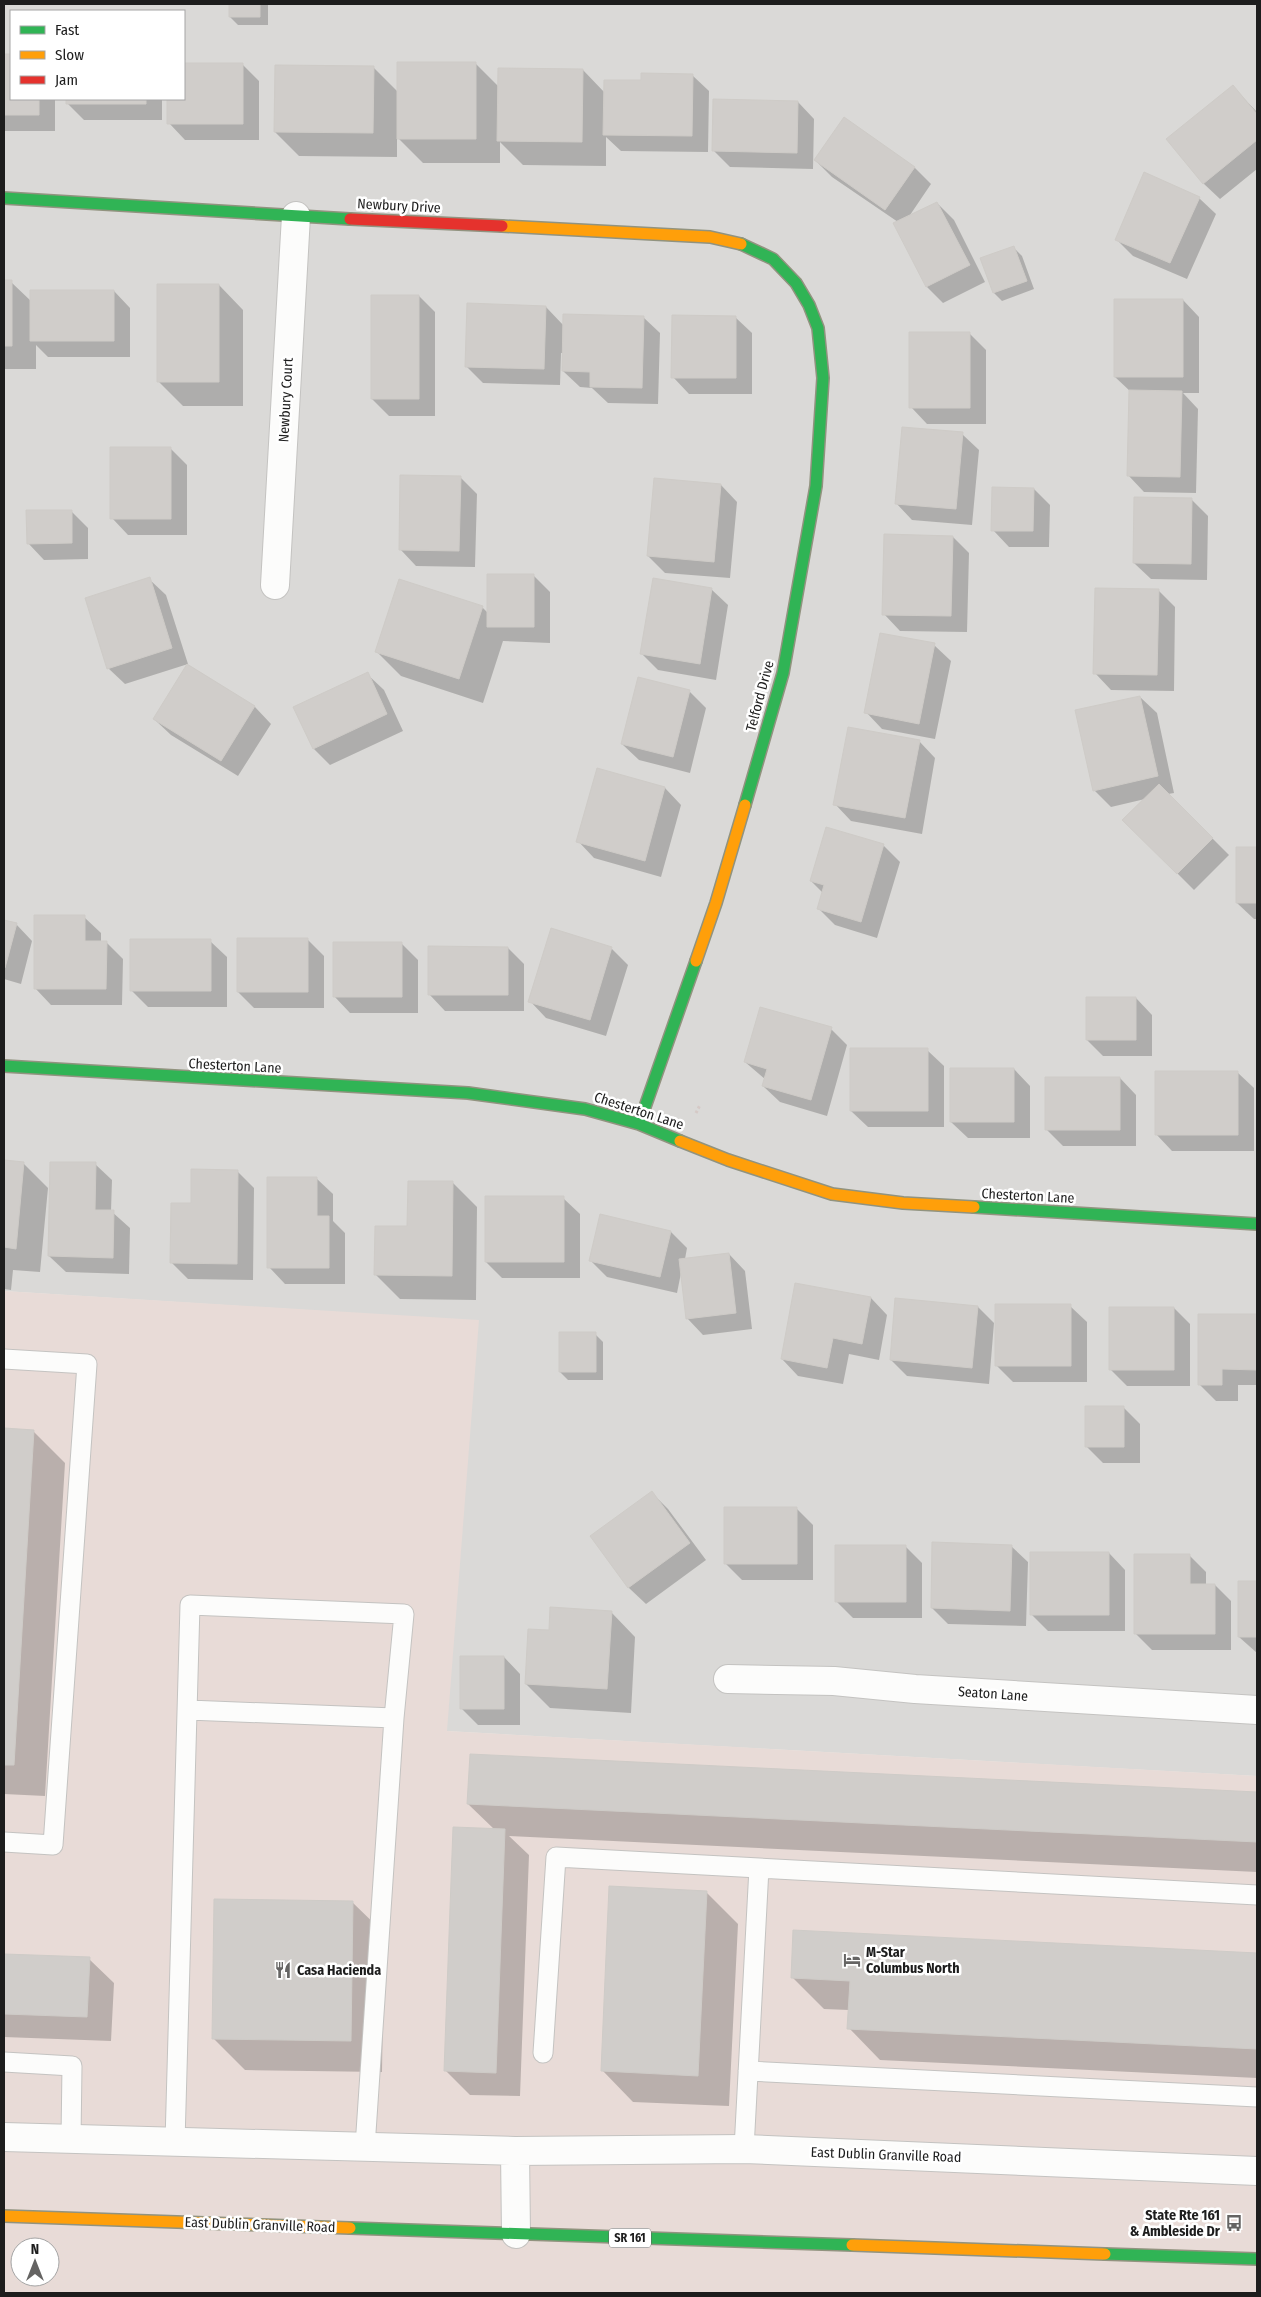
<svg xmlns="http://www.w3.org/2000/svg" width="1261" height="2297" viewBox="0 0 1261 2297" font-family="'Fira Sans Condensed',sans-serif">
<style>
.residential{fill:#dad9d7;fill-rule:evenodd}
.commercial{fill:#e8dbd7;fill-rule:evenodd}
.shadow{fill:#0003}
.building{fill:#d0cdca;stroke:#cecbc7}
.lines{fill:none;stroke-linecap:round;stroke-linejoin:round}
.lane-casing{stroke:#c4c3c1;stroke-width:21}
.street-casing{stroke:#c4c3c1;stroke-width:30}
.fast-casing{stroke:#91937f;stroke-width:14}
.slow-casing{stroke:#91937f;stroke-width:14}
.jam-casing{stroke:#91937f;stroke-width:14}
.path{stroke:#d5c9c6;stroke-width:3;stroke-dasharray:2.5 2.5;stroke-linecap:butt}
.lane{stroke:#fcfcfb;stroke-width:19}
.street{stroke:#fcfcfb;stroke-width:28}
.fast{stroke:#30b455;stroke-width:11}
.slow{stroke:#ff9f0a;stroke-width:11}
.jam{stroke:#e5322d;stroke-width:11}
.labels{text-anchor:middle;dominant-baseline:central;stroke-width:5;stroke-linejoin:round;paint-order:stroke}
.shield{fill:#fff;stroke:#616161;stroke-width:1}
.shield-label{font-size:12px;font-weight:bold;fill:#1d1d1d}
.street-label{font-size:14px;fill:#1d1d1d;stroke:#fff}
.poi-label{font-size:14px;font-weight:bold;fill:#1d1d1d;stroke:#fff;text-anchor:start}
</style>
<rect width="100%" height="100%" fill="#ebe9e5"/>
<path class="residential" d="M4,4H1257V1776L446,1731L478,1321L4,1291ZM11,11H184V99H11Z"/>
<path class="commercial" d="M4,1291L479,1320L447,1731L1257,1776V2293H4ZM20,2247H50V2277H20Z"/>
<path class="shadow" d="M230,4H268V25H238L230,17Z
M4,55H11V99H55V131H4Z
M475,63L499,87L583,70L605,93L642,81L692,75L709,91L708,152L621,151L606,137V166L523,165L500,142V163H423L397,137V157L299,156L275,132L373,67L398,92Z
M184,64H242L259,81V140H185L169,123V99H184Z
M1233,87L1257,112V169L1220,199L1203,183Z
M68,99H162V120H84L68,104Z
M798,102L814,119L813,169L730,167L713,150Z
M844,119L915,168L931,184L908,218L937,203L954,220L985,282L943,303L927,287L898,222L832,177L815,160Z
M1199,198L1216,214L1187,279L1133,256L1116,239Z
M1014,248L1022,256L1034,289L1002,301L994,293L981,259Z
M4,282H11L32,302L114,291L130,308V357H48L36,345V369H4Z
M219,285L243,310V406H183L159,382Z
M419,296L435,312V416H389L372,399Z
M1183,300L1199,317V393H1183L1198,409L1196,493L1144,492L1128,475L1131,392L1115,377Z
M546,307L564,326L643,317L660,333L658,404L608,403L592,388L580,387L563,371L564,353H561L560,385L483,383L466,366Z
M735,317L752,333V394H689L673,377Z
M969,333L986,350V424H927L911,407Z
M962,434L979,450L972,525L912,520L896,503Z
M171,449L187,465V535H128L112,518Z
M460,477L477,494L475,567L416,566L400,549Z
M721,485L737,502L730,578L665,573L648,556Z
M1034,489L1050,505L1049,547H1009L993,530Z
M1191,499L1208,516L1207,580L1151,579L1134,563Z
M71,511L88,528V559L44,560L28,543Z
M953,537L969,553L967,632L900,631L884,614Z
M533,575L550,592V643L503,641L483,703L401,676L376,651L482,607L488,613Z
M149,579L166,595L188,664L125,684L108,668Z
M711,589L728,605L716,680L658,670L642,654Z
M1158,590L1175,607L1174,691L1111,690L1095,673Z
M934,645L951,661L935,739L882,729L866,712Z
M188,665L255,707L271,724L238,776L171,735L154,719Z
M367,674L384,690L403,731L330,765L314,749L295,708Z
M689,691L706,708L690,773L639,760L622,744Z
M1140,697L1157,713L1174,793L1168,794L1229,855L1194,890L1124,820L1145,799L1111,807L1094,790Z
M919,741L935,758L922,834L851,821L835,804Z
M598,770L665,788L681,805L661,877L594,858L578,841Z
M883,845L900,862L877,938L835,925L818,908L823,893L811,881Z
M1237,848H1257V919H1254L1237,903Z
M84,917L101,933V942H106L123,959L122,1005H51L35,988Z
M4,921L16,924L32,941L21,984L4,979Z
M307,939L324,956V1008H254L238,992Z
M210,941L227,957V1007H148L131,990Z
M401,943L418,960V1013H350L334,996Z
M508,948L524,964V1011H445L429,994Z
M611,948L628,965L606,1036L546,1018L530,1001Z
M1136,998L1152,1015V1056H1103L1087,1040Z
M831,1029L847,1045L827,1116L780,1102L763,1086L765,1079L745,1062Z
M927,1050L944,1066V1127H868L851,1111Z
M1014,1069L1030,1086V1138H968L951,1122Z
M1237,1072L1254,1088V1151H1172L1156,1134Z
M1120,1078L1136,1095V1146H1063L1046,1129Z
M4,1161L24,1164L48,1188L40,1272L13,1270L11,1290L4,1289Z
M95,1164L112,1180L111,1211L130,1228L129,1274L66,1272L49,1256Z
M237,1171L254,1188L253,1280L188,1279L171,1262L192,1204Z
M316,1178L333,1194V1221L345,1233V1284H285L269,1267Z
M453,1183L477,1207L476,1300L400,1299L375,1274L408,1228Z
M563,1198L580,1214V1278H502L486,1262Z
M601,1215L671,1232L687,1248L685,1259L729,1254L745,1271L752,1329L703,1335L687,1318L681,1273L677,1293L607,1277L590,1260Z
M871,1298L887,1315L879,1360L849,1354L843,1384L798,1376L782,1359Z
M1070,1306L1087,1322V1382H1013L997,1366Z
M978,1307L994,1323L989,1384L907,1376L891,1360Z
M1174,1308L1190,1324V1386H1127L1110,1369Z
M1200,1315H1257V1385H1238V1401H1216L1200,1385Z
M595,1334L603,1342V1380H568L560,1372Z
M1123,1407L1140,1424V1463H1103L1086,1446Z
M4,1430L33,1431L65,1463L45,1796L4,1794Z
M652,1493L668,1509L706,1560L646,1604L629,1588L592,1536Z
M797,1509L813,1525V1580H742L725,1563Z
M905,1546L922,1563V1618H853L837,1602Z
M1011,1546L1028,1562L1026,1626L948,1624L932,1608Z
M1109,1553L1125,1570V1631H1048L1032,1615Z
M1189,1555L1206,1572V1585H1215L1231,1601V1650H1152L1135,1633Z
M1239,1582H1257V1653L1239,1637Z
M611,1612L635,1637L631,1713L550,1708L526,1684L550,1632Z
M504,1657L520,1674V1725H478L461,1708Z
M471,1755L1257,1793V1872L509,1836L529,1855L520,2096L470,2095L445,2070L495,1830L468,1804Z
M706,1892L738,1924L729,2106L633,2102L602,2070Z
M352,1902L384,1933L382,2072L245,2070L213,2038Z
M795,1931L1257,1954V2078L880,2060L849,2028V2010L824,2009L792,1977Z
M4,1955L89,1959L114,1983L111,2041L4,2037Z"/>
<path class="building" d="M229,4H260V17H229Z
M4,54H11V99H39V115H4Z
M397,62H476V139H397Z
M184,63H243V124H167V99H184Z
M275,65L374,66L373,133L274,132Z
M498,68L583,69L582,142L497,141Z
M641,73L693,74L692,136L603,135L604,80H641Z
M1233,85L1257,114V140L1203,184L1166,139Z
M66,99H146V104H66Z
M713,99L798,101L797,153L712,151Z
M844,117L915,167L885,210L814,160Z
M1144,172L1200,197L1170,263L1115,240Z
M937,202L970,265L926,287L893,223Z
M1014,246L1027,281L993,293L980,258Z
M4,280H12V346H4Z
M157,284H219V382H157Z
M30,290H114V341H30Z
M371,295H419V399H371Z
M1114,299H1183V377H1114Z
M467,303L546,306L544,369L465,367Z
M563,314L644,316L642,388L590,387V372L562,371Z
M672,315L736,316V378H671Z
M909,332H970V408H909Z
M1129,390L1182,391L1180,477L1127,476Z
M902,427L963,432L956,509L895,504Z
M110,447H171V519H110Z
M400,475L461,476L459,551L399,550Z
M654,478L721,484L714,562L647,556Z
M992,487L1034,488L1033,531H991Z
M1134,497L1192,498L1191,564L1133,563Z
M26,510H72V543L27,544Z
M884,534L953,536L951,616L882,615Z
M487,574H534V627H487Z
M150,577L172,648L107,669L85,598Z
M653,578L712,588L700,664L640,654Z
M399,579L483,606L459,679L375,652Z
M1095,588L1159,589L1157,675L1093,674Z
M880,633L935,643L919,724L864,713Z
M187,664L255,706L221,761L153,719Z
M368,672L387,714L313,749L293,707Z
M638,677L690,690L673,757L621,744Z
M1140,696L1158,776L1093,791L1075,710Z
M848,727L920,740L905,818L833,805Z
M597,768L665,787L645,861L576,842Z
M1159,784L1213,838L1177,874L1122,820Z
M826,827L884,844L861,922L817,909L824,885L810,881Z
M1236,847H1257V903H1236Z
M34,915H85V941H107L106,989H34Z
M4,920L17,923L5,968H4Z
M551,928L612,947L590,1020L528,1002Z
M237,938H308V992H237Z
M130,939H211V991H130Z
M333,942H402V997H333Z
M428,946L508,947V995H428Z
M1086,997H1136V1040H1086Z
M760,1007L832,1027L811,1100L762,1086L767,1069L744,1062Z
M850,1048H928V1111H850Z
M950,1068H1014V1122H950Z
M1155,1071H1238V1135H1155Z
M1045,1077H1120V1130H1045Z
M4,1160L24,1162L16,1249L4,1247Z
M50,1162H96L95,1210H114L113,1258L48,1256Z
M191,1169L238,1170L237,1264L170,1263L171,1203H191Z
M267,1177H317V1216H329V1268H267Z
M408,1181H453L452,1276L374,1275L375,1226H407Z
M485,1196H564V1262H485Z
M600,1214L671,1231L660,1277L589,1261Z
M729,1253L736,1313L686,1319L679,1259Z
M795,1283L871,1297L862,1344L833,1338L827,1368L781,1359Z
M895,1298L978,1306L972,1368L890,1360Z
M995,1304H1071V1366H995Z
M1109,1307H1174V1370H1109Z
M1198,1314H1257V1370L1222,1369V1385H1198Z
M559,1332H596V1372H559Z
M1085,1406H1124V1447H1085Z
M4,1428L34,1430L14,1765H4Z
M652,1491L690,1543L628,1588L590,1536Z
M724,1507H797V1564H724Z
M932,1542L1012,1545L1010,1611L931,1608Z
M835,1545H906V1602H835Z
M1030,1552H1109V1615H1030Z
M1134,1554H1190V1584H1215V1634H1134Z
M1238,1581H1257V1637H1238Z
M550,1607L612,1611L607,1689L525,1684L528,1629L549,1630Z
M460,1656H504V1709H460Z
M470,1754L1257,1792V1842L467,1804Z
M453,1827L505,1829L496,2073L444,2071Z
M609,1886L707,1891L698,2076L601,2071Z
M214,1899L353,1901L351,2041L212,2039Z
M793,1930L1257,1953V2049L847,2029L850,1981L791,1978Z
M4,1954L90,1957L87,2017L4,2014Z"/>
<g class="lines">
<g class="lane-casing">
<path id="lane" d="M4,1359L87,1364L53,1845L4,1842
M188,1710L394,1718
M543,2053L556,1857L759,1868
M4,2062L72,2066L71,2139
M748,2071L1257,2097
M175,2142L190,1605L404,1614L394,1718L365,2147
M744,2149L759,1868L1257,1895"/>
</g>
<g class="street-casing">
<path id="street" d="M275,585L296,216
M728,1679L834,1681L915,1689L1257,1710
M4,2137L515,2151L744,2149L1257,2171
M515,2151L516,2234"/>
</g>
<g class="fast-casing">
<path id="fast" d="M4,198L350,219
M741,244L773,259L796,283L809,305L818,328L823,378L816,486L783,673L745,805
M4,1066L468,1093L585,1109L639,1124L680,1141
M639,1124L696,961
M974,1207L1257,1224
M350,2228L852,2245
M1105,2254L1257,2259"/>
</g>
<g class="slow-casing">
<path id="slow" d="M502,226L710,237L741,244
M696,961L716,903L745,805
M680,1141L728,1160L832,1194L903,1203L974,1207
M4,2216L350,2228
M852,2245L1105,2254"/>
</g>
<g class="jam-casing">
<path id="jam" d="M350,219L502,226"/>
</g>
<path class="path" d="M696,1113L700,1105"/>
<use href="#lane" class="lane"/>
<use href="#street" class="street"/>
<use href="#fast" class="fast"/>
<use href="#slow" class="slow"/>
<use href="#jam" class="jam"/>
</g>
<defs>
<g id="hotel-bare" transform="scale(1.35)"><path d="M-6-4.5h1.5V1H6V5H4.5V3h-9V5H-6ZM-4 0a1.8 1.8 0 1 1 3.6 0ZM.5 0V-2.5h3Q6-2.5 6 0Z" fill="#656463" stroke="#fff" stroke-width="2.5" paint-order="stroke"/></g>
<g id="restaurant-bare" transform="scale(1.35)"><path d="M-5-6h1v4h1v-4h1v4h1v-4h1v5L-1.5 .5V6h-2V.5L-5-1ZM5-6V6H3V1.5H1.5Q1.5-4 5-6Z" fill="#656463" stroke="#fff" stroke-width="2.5" paint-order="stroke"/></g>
<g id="bus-bare" transform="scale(1.35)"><path d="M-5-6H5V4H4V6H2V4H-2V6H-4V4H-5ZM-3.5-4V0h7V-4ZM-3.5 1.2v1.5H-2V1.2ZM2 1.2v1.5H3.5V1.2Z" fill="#656463" stroke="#fff" stroke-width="2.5" paint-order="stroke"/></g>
</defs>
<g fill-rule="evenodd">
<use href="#hotel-bare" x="852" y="1960"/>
<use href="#restaurant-bare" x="283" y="1970"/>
<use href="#bus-bare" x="1234" y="2223"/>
</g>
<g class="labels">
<rect class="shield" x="609" y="2228.5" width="42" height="19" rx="4"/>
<g class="shield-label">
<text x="630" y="2238">SR 161</text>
</g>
<g class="street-label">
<text transform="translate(399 206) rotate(3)">Newbury Drive</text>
<text transform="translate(286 400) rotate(-87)">Newbury Court</text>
<text transform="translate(760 696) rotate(-75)">Telford Drive</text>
<text transform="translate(235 1066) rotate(3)">Chesterton Lane</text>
<text transform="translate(639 1111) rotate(18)">Chesterton Lane</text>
<text transform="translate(1028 1196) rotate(3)">Chesterton Lane</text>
<text transform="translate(993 1694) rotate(4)">Seaton Lane</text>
<text transform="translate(886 2155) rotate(2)">East Dublin Granville Road</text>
<text transform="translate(260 2225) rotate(2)">East Dublin Granville Road</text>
</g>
<g class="poi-label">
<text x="866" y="1952">M-Star<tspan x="866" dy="16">Columbus North</tspan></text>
<text x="297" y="1970">Casa Hacienda</text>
<text x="1220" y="2215" text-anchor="end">State Rte 161<tspan x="1220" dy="16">&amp; Ambleside Dr</tspan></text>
</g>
</g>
<rect width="1261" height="2297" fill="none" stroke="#1d1d1d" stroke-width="10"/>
<rect x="10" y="10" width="175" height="90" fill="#ffffff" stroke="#a5a5a5"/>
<rect x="20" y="26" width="25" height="8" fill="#30b455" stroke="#a5a5a5"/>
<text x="55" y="35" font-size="15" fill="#1d1d1d">Fast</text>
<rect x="20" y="51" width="25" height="8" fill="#ff9f0a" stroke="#a5a5a5"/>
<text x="55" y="60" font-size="15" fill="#1d1d1d">Slow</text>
<rect x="20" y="76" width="25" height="8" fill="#e5322d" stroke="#a5a5a5"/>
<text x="55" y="85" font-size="15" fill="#1d1d1d">Jam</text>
<g transform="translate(35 2262)"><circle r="24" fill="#ffffff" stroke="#a5a5a5"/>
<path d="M0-4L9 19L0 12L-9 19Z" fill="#656463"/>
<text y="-8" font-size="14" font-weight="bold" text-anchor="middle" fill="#1d1d1d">N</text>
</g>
</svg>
